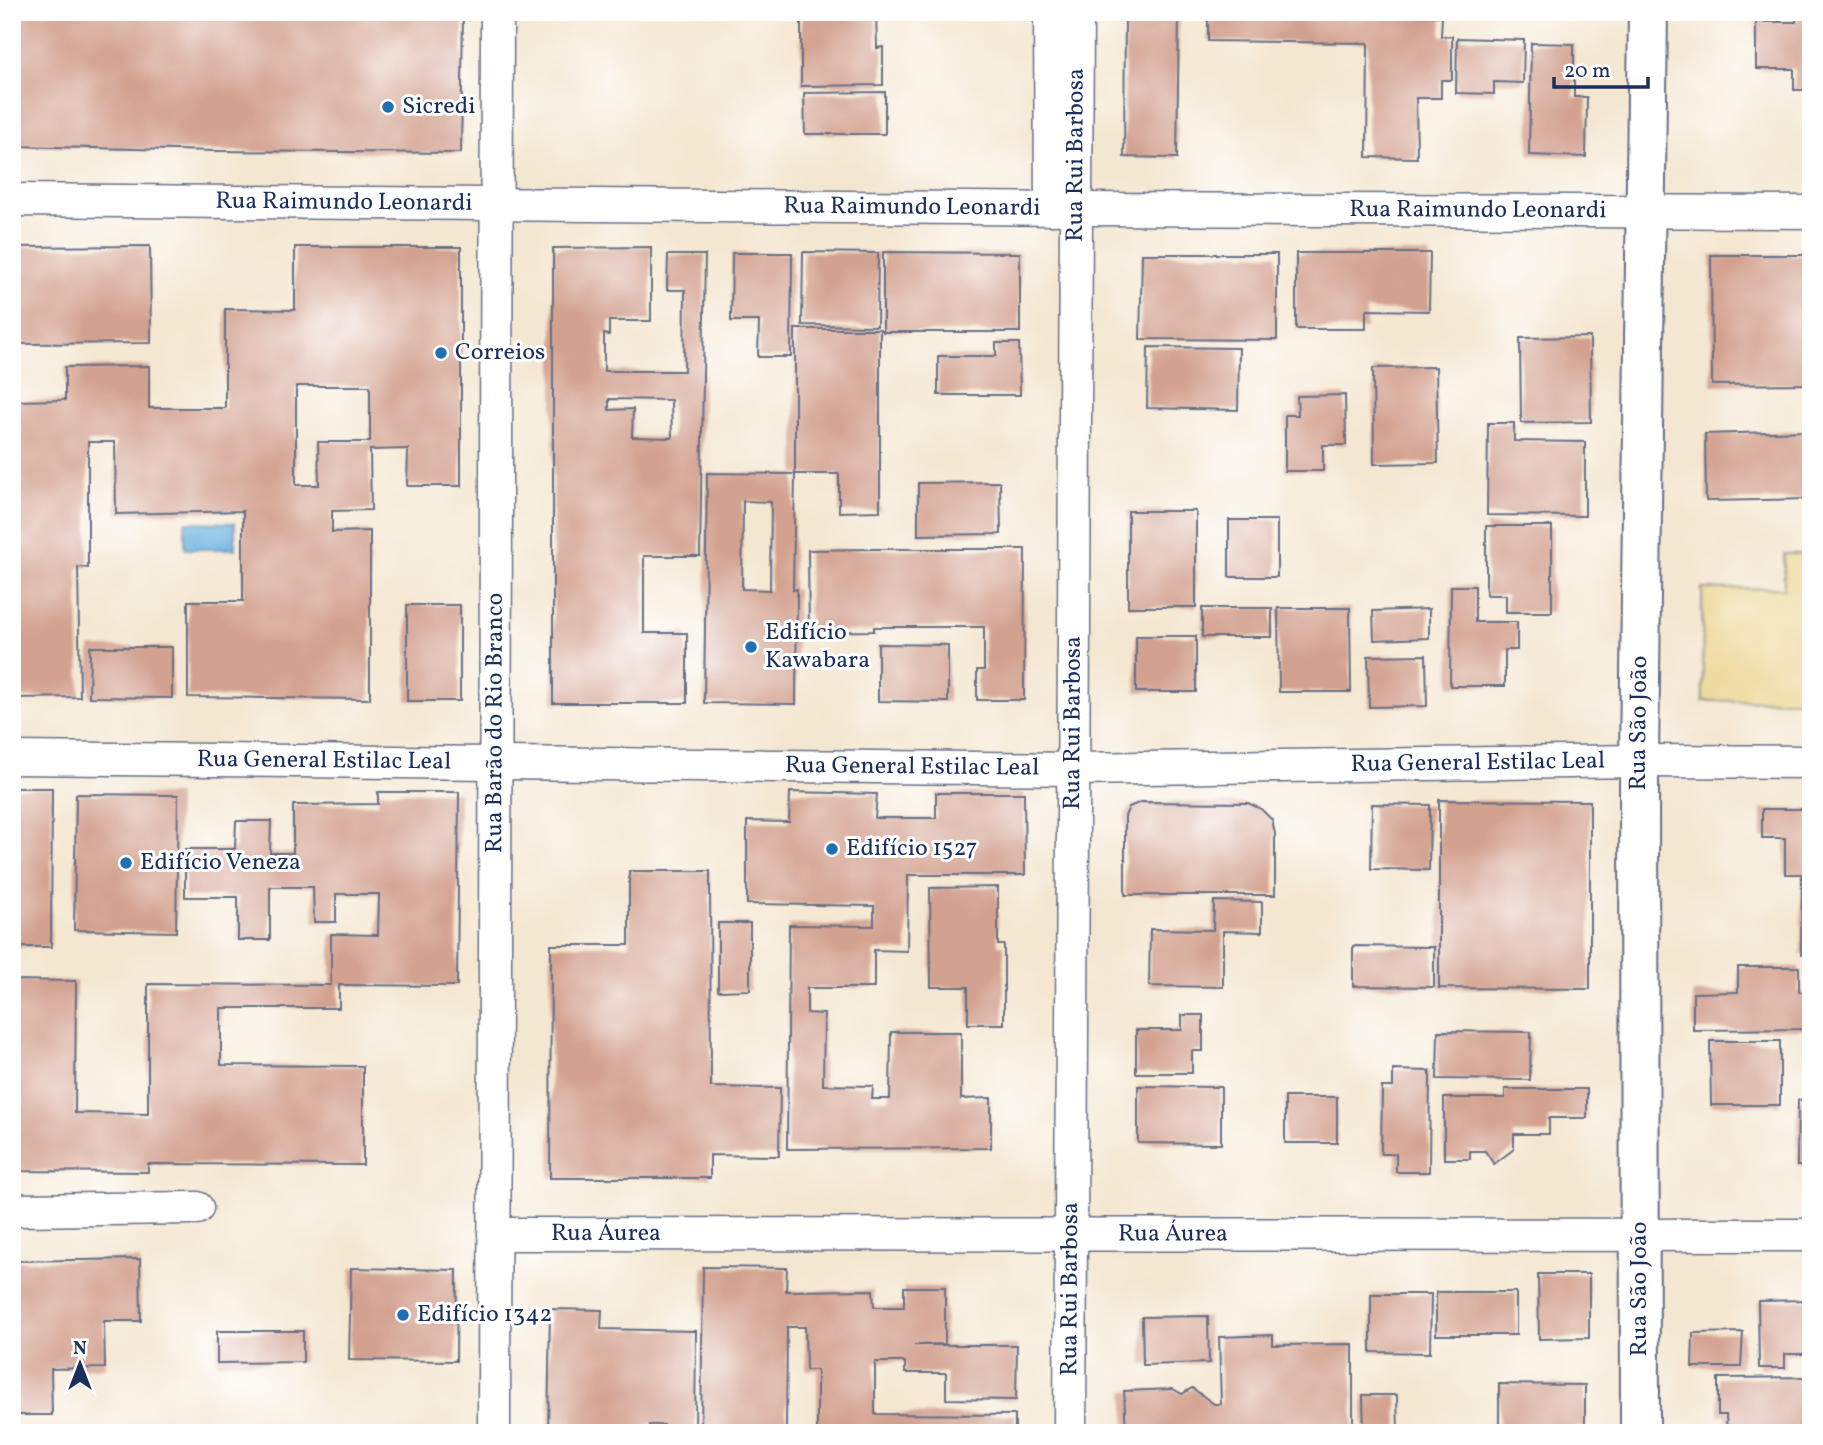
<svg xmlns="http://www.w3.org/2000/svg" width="1823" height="1445" viewBox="0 0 1823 1445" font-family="Vollkorn,serif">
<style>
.sand{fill:#eeda9e;stroke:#84847e;stroke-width:2}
.water{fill:#65afdd;stroke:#406f9e;stroke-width:2}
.building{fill:#d3a18f;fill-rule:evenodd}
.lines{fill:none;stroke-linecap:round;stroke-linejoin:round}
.minor-casing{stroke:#676f86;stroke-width:35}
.major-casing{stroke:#676f86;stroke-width:42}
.minor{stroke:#fff;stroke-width:32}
.major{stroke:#fff;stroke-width:38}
.poi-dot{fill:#1f6fb2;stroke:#fff;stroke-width:2.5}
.labels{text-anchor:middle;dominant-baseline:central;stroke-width:6;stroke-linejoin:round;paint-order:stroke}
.poi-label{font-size:24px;fill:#1b2f5e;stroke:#fff;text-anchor:start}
.street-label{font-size:24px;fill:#1b2f5e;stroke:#fff}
</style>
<rect width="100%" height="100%" fill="#fff"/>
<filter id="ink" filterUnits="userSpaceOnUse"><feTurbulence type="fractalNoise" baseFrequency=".0143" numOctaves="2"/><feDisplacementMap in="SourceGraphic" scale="14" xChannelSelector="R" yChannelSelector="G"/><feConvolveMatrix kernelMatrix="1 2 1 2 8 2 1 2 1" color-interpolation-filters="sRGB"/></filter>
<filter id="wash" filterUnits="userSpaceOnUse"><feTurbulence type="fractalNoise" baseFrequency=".00686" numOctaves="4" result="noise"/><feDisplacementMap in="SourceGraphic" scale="28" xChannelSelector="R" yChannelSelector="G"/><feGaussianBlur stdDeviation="1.57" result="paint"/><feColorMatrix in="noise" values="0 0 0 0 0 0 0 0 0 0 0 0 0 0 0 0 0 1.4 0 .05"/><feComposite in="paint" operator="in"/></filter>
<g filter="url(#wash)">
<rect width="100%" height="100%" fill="#f4e7d1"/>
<path class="sand" d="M1784,554H1811V700L1703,701L1702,589L1784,588Z"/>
<path class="water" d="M185,522L235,523V549H185Z"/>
<g id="blocks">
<path class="building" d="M12,12H463L461,153L214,151L12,146Z
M801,12H876L877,48L883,47V85L801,86Z
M1125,12H1179L1177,158L1124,157Z
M1208,12H1417V16H1442L1441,36H1452V80H1441V98H1416L1417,158L1367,157L1368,43L1208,41Z
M1796,12H1811V90H1794V69H1756V22H1796Z
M1457,38L1524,40L1523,83L1494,82V94L1456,93Z
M1531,43L1574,44V97H1587L1586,157L1529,155Z
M885,92V134H805L804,93Z
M150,246L151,343L12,344V247Z
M295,247H461V486H407L408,449L370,450L371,510L332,511V532L370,531V699L188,697V601H243V511L116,514L115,442H88V568L78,567L80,697L12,698V401L65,400V367L149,366V408H225V309L295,310ZM296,386H370V442H318L319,485H296Z
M651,247V321H609V335L604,334V371H684L685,290H667L668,255H705L700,556H644V633H687V703H553V248ZM609,399L671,400L672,438L632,437L633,409L609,410Z
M803,252L878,253L877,326L802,325Z
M883,252L1020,253V332H883Z
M732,253H792L791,357H758L759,321H731Z
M1296,253H1430L1429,311L1366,310V329H1296Z
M1142,254H1277V340L1140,339Z
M1711,255H1811V384L1712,385Z
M795,329H880V511L839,512V474H795Z
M1590,337L1591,422L1521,423L1520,338Z
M996,343H1019L1020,395H938V356H996Z
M1148,347L1239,348L1238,410L1147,408Z
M1436,367L1438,463L1374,464L1373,368Z
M1345,395L1346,445H1323V471H1285V415H1298L1297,396Z
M1488,423H1514V441L1585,442V516L1487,515Z
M1808,431L1810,499L1706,501L1705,434Z
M707,473L795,474L793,590L797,589L796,704L704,703ZM743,501L771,502L770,590L742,589Z
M1000,482L1001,534L918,535V483Z
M1128,511H1196V607H1128Z
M1229,520H1277V577H1229Z
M1486,526H1552V612H1506V595H1486Z
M873,549H1025L1024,700H977V670H984V627H874V631L809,632L808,550Z
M1451,586H1475V622H1517V650H1505V686H1450Z
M407,605H460V701H407Z
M1202,608H1272V637H1202Z
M1278,608H1350L1351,692H1279Z
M1429,609V638L1374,640L1373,611Z
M1136,636H1196V692H1136Z
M878,644L948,645V702L878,701Z
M90,647H172V698L89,697Z
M1426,655L1427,706L1369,707L1368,656Z
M12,788H52L51,947H12Z
M378,792H459L457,986L339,985V1008H221V1065L363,1066V1165L148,1164V1172L12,1171V980L76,981L75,1113L148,1114V984L331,985V934L378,935L379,894H336V922H314L313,887H270V940H238V897H185V849H235L236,821H271L270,853H293V805L378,804Z
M790,792L877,794L875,818H936V793H1024L1025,875H908L907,951L874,950V988H807V1013L824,1014L823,1085L873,1086L872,1099H890L891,1032H961V1099L991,1098V1148L787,1149L789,925L874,926V906L747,904V821L789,822Z
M76,794L178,795L176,932L74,930Z
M1439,800L1590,801V989L1439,988Z
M1141,802L1248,803L1261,809L1272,820L1275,834V895H1125V816L1129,807Z
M1372,804L1430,805L1429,870L1371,869Z
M1762,809H1811V954H1801L1802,874H1785V838H1762Z
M629,871H710L711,1087L780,1088L779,1156L710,1155V1178H550L551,945H629Z
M998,887V945H1004V1024H968V987H931L930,888Z
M1214,901L1262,902V932L1223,931V987L1149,986L1150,929L1213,930Z
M718,923H750V990L718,991Z
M1353,946L1434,947V987L1353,986Z
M1738,967H1799V992H1811V1029L1693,1030V993L1738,992Z
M1182,1015H1203V1051H1192V1073H1136V1030H1182Z
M1438,1031L1531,1032L1530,1080L1437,1079Z
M1710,1041H1780V1105H1711Z
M1393,1070L1430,1071L1429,1172H1396V1154H1381L1382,1087H1393Z
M1138,1086L1221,1087V1144L1138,1143Z
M1505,1089H1587V1118H1549V1134H1514V1149L1494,1164L1485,1151H1470V1159H1444V1098H1505Z
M1285,1097H1337V1143H1285Z
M1798,1100L1811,1101V1166H1797Z
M140,1259L141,1321H104L105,1368L51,1369L52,1415H12V1261Z
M703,1267L787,1268L786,1291L873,1290L874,1307H904V1287H945V1344L914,1345H1017L1016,1400L946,1399V1373H905V1362H875V1414L1015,1415V1433H817V1370H806L805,1327H787L786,1433H701Z
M351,1268L457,1270L456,1361L349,1360Z
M1538,1274H1589V1338L1539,1339Z
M1436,1292H1516V1335H1436Z
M1371,1294H1431L1430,1353L1371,1352Z
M1811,1300V1354H1785V1368H1759L1758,1301Z
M550,1309L602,1310L601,1329L696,1331L695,1433H664V1425H649V1433H548Z
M1208,1316L1209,1363L1143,1365L1142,1317Z
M217,1331H303V1362L217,1363Z
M1743,1332L1741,1367H1692L1693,1333Z
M1273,1335V1345L1353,1344V1433H1126L1124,1391L1173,1389L1182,1394L1192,1388L1214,1404H1221L1219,1337Z
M1811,1377V1424H1800L1801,1433H1727L1726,1415H1718V1378Z
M1499,1384L1585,1385V1428L1499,1427Z
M1363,1395H1397L1398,1433H1364Z"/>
</g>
</g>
<g filter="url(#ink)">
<use href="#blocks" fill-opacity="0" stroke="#676f86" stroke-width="2"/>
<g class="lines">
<g class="minor-casing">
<g id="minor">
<path d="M1050,12L1051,209"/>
<path id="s1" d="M12,200L1076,209L1811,212"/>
<path id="s2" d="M12,758L1075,769L1639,761L1811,762"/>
<path d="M12,1210L197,1208"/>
<path id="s3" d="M494,1234L1811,1235"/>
<path id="s4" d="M494,1433L497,12"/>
<path id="s5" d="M1070,1433L1077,12"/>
</g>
</g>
<g class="major-casing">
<g id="major">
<path id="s6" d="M1640,1433L1639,761L1648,12"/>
</g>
</g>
<use href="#minor" class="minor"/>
<use href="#major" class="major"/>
</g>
</g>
<g class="poi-dot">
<circle cx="388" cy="107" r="7"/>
<circle cx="441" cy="353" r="7"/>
<circle cx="751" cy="647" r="7"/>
<circle cx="832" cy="849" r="7"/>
<circle cx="126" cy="863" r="7"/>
<circle cx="403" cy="1315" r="7"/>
</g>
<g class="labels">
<g class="poi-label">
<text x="402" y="107">Sicredi</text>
<text x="455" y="353">Correios</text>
<text x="765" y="633">Edifício<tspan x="765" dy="28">Kawabara</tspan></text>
<text x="846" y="849">Edifício 1527</text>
<text x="140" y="863">Edifício Veneza</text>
<text x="417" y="1315">Edifício 1342</text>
</g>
<g class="street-label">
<text stroke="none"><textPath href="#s5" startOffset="1278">Rua Rui Barbosa</textPath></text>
<text stroke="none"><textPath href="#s1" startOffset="332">Rua Raimundo Leonardi</textPath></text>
<text stroke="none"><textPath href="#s1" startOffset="900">Rua Raimundo Leonardi</textPath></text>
<text stroke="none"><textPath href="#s1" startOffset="1466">Rua Raimundo Leonardi</textPath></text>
<text stroke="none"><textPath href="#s4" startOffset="710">Rua Barão do Rio Branco</textPath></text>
<text stroke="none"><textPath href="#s6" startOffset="710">Rua São João</textPath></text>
<text stroke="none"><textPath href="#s5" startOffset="710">Rua Rui Barbosa</textPath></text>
<text stroke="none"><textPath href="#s2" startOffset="312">Rua General Estilac Leal</textPath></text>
<text stroke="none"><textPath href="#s2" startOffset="1466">Rua General Estilac Leal</textPath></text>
<text stroke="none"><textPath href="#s2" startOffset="900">Rua General Estilac Leal</textPath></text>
<text stroke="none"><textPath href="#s3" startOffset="112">Rua Áurea</textPath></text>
<text stroke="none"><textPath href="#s3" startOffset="679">Rua Áurea</textPath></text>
<text stroke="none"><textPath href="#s5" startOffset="144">Rua Rui Barbosa</textPath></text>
<text transform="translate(1640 1289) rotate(-90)">Rua São João</text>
</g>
</g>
<rect width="1823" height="1445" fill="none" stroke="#fff" stroke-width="42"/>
<g transform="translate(80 1364)" stroke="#ffffff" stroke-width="5" paint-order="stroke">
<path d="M0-5L12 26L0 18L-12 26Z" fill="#1b2f5e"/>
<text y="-10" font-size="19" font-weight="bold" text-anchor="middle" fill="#1b2f5e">N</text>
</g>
<path d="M1554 77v10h94v-10" fill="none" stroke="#1b2f5e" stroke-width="3.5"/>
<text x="1564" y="77" font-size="21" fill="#1b2f5e" stroke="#ffffff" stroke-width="5" paint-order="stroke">20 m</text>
</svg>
